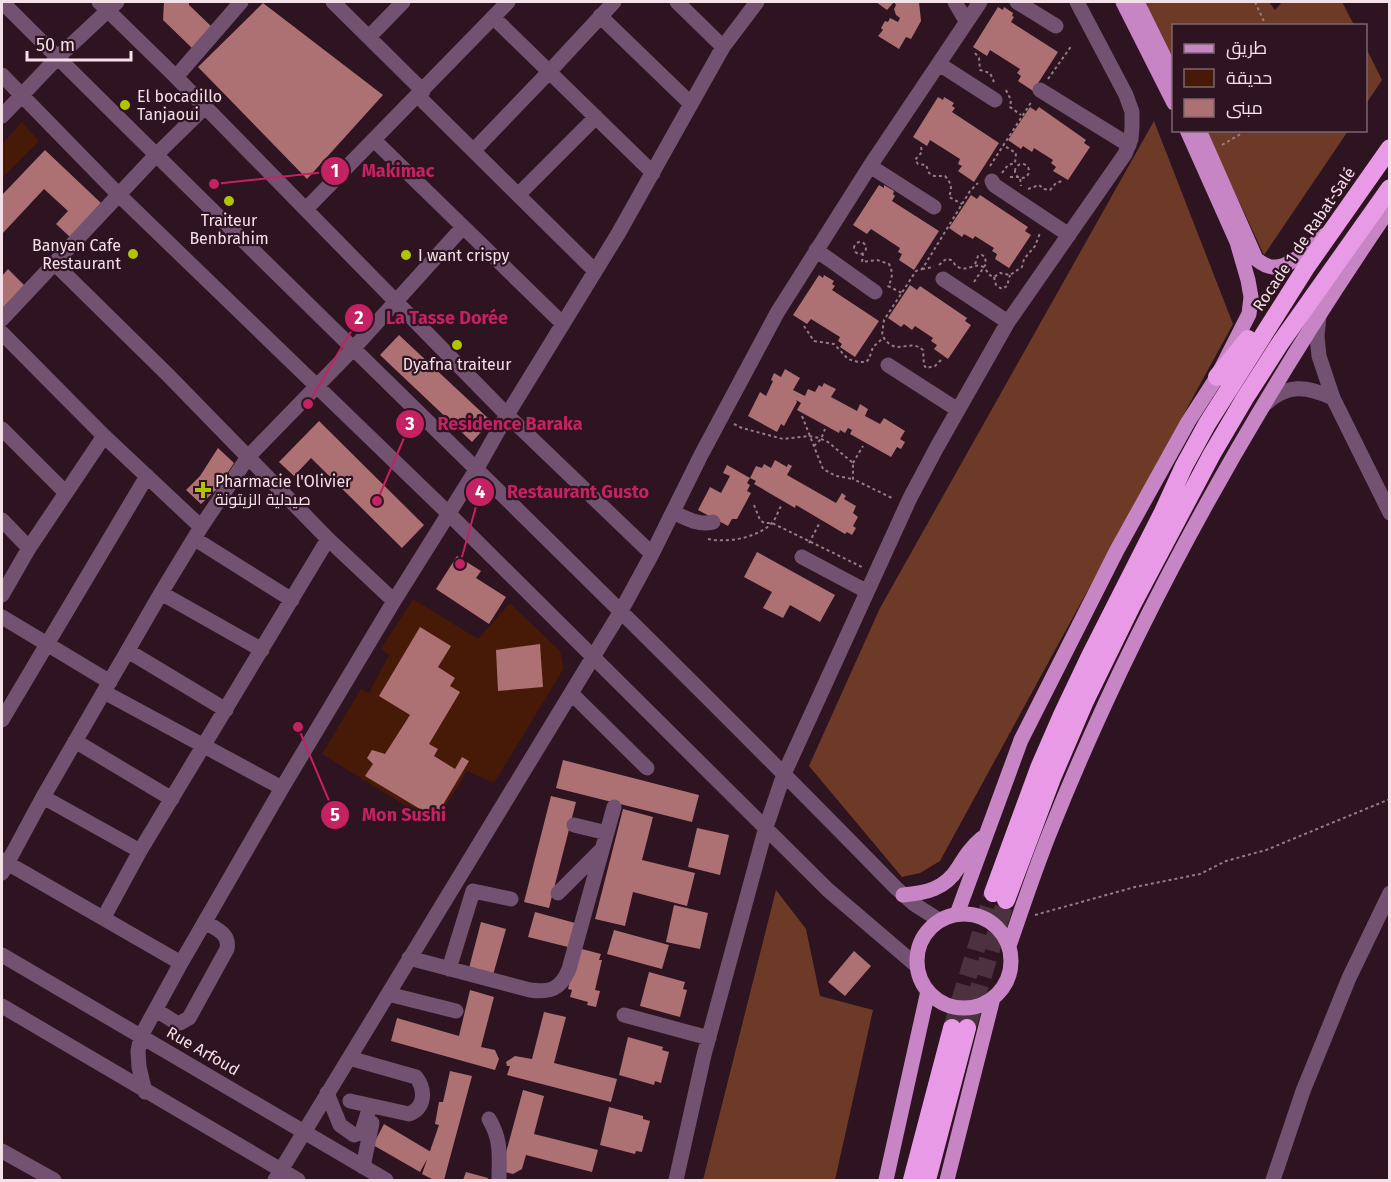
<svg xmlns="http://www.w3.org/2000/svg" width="1391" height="1182" viewBox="0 0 1391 1182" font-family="'Fira Sans',Cairo,sans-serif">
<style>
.green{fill:#461a07}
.forest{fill:#6c3a26}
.building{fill:#ae7173}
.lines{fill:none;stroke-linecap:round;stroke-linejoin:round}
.highway-tunnel{stroke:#4c323e;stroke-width:18;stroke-dasharray:18 9;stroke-linecap:butt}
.path{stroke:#937d86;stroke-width:2;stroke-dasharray:3 3;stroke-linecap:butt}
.minor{stroke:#725270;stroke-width:15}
.major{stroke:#c785c5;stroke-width:15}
.highway{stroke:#e99ae7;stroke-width:18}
.poi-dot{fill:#b0c501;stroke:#2e1320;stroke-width:2}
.labels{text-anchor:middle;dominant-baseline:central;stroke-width:4.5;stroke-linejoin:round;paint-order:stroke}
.poi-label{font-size:16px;fill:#f4e1e8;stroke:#2e1320;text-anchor:start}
.street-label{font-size:16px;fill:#f4e1e8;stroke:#2e1320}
.leader{fill:none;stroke:#c42262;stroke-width:2}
.callout-dot{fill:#c42262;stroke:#2e1320;stroke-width:2}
.mark-label{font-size:18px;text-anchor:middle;font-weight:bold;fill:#fff}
.callout-label{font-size:18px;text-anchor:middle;font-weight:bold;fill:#c42262;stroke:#2e1320;stroke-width:4.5;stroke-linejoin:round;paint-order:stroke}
</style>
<rect width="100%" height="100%" fill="#2e1320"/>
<path class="green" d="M22,122L39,141L2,178V144Z
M413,599L478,639L510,603L560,651L564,668L494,783L467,771L435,824L322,754L361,689L369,693L389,655L381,649Z"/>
<path class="forest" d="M1145,2H1269L1275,10L1282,2H1342L1354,25L1174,26L1173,62Z
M1366,48L1382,80L1366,104Z
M1154,121L1233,324L940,861L920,873L902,877L809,766L880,608Z
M1206,131H1348L1264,255Z
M776,890L806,929L820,996L873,1010L835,1180H703Z"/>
<path class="building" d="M164,2H189V5L213,28L193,49L163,20Z
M876,2H919L921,21L911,39L906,37L899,49L878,36L883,30L881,28L885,21L888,22L890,18L898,22L900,18L896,15L894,9L896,5L894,2L887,10Z
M263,3L383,95L307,179L198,67Z
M998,7L1003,10L1004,7L1013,13L1012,16L1014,17L1011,22L1058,52L1033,91L1018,81L1021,76L1017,73L1020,69L990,50L987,56L973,47Z
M938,97L943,100L944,97L954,103L952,106L955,108L952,112L999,143L974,182L958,171L962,166L958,164L960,159L930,140L927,146L913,137Z
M1030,107L1036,111L1039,107L1086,140L1084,143L1090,147L1068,180L1053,171L1056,167L1051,163L1053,160L1034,148L1032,152L1023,146L1021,149L1008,140Z
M45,150L101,203L70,237L56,224L68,211L44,189L2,234V195Z
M879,185L884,188V185L894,191L893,194L895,196L892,201L939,231L914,270L899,260L902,254L898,252L900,248L871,229L867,234L853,225Z
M971,195L977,199L980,195L1028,227L1025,231L1031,235L1009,268L995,259L997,254L992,251L994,248L975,236L973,239L964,234L962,237L949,228Z
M8,269L25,286L2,312V276Z
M819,275L823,278L824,275L834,281L832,284L835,286L832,290L879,321L855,357L840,347L842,344L838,341L840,337L811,319L807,324L793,315Z
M910,285L917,290L920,286L967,318L965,321L971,325L948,359L934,349L937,345L931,341L933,338L915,326L912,330L904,324L901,327L888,318Z
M399,335L491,421L472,442L380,355Z
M785,369L800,378L793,390L805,396L808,389L815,392L819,385L822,387L824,383L836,389L831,397L857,411L860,404L868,409L865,416L880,424L884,418L905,431L900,439L905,442L901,449L897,447L891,457L850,434L852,430L848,428L845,433L840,430L839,433L797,410L801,403L796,400L797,402L784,426L781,424L777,432L748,416L760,392L766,396L773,381L771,380L774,373L781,377Z
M319,421L424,525L402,548L311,458L294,476L279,462Z
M218,448L234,463L216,490L201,504L186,490L200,476Z
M775,460L787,467L788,464L792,466L787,475L836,503L842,493L846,496L844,499L856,506L853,513L858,517L853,526L856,528L852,535L847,532L845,534L796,505L795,508L754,484L756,481L750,478L756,466L762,468L764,464L771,468Z
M727,465L750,478L747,483L750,485L747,491L751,493L737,519H732L728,526L698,510L710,487L721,493L730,476L723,473Z
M757,552L835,595L820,622L790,605L783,618L763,608L772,592L744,577Z
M457,556L481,571L476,578L506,597L489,624L436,589Z
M420,627L451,646L438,667L455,678L450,686L460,692L429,744L438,749L434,756L455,769L462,757L469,761L435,818L365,776L373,764L367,758L372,750L385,754L410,715L379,696Z
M540,644L543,687L498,691L496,650Z
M563,760L699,795L692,822L556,788Z
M551,796L576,802L549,908L524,902Z
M623,809L653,817L642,860L695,873L687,906L633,892L625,926L595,919Z
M697,828L729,835L720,875L688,867Z
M674,905L708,913L700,949L666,942Z
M535,912L575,923L568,947L528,937Z
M481,922L506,929L493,975L469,968Z
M614,930L669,945L662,969L607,954Z
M578,948L601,954L599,960H602L595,990L600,991L596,1007L587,1005L588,1002L570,997L572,990L568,989Z
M854,951L871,966L845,996L828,982Z
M649,972L685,982L683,989L687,990L680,1017L640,1006Z
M470,990L494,997L481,1047L495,1050L499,1059L495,1070L391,1041L397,1018L459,1036Z
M544,1012L566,1017L554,1063L617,1079L611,1102L507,1075L510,1066H507L506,1062L515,1056L532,1059Z
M628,1037L663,1047L662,1050L669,1052L661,1083L655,1081L654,1085L619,1075Z
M450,1071L472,1076L444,1180H434L422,1174L439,1125L435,1124L439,1102H443Z
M523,1090L544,1096L534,1134L598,1150L592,1172L526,1155L522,1169L513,1174L501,1171Z
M609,1107L643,1116V1119L650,1121L642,1152L636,1151L635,1154L600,1145Z
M384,1124L431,1152L420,1172L373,1145Z
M466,1172L488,1178L487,1180H463Z"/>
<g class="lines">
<path class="highway-tunnel" d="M952,1028L993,893
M967,1028L1006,900"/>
<path class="path" d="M1255,2L1266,26
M975,53L979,58L980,70L990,73L994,82
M1048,79L1072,45
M1006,90L1011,100L1010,107L1021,115
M1222,145L1239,135L1244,130
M921,147L922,152L915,160L918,164L926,165L929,173L934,176H945C952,184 952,188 949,197L962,204
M1015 171a7 7 0 1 1 14 0a7 7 0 1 1-14 0Z
M990,166L1032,101
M1002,173L1008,165L1015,163L1016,153L1003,145
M1010,177H1020L1021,186
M1028,189L1039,185L1044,189L1050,190L1056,183L1062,181
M854 248a6 6 0 1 1 12 0a6 6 0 1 1-12 0Z
M863,253L862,262L877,260L889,264C893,272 893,278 888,286L902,293
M939,265L946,259L951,260C954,262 955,266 958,267C967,272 976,262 983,267C989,272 987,275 994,277L1000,273L1010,275L1022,267L1024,259L1035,246L1040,233
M922,269L934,267
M994,277L996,285L1002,289L1007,286L1010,275
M974,282L986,264L985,257L982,255L978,256L974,267
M804,326L814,341L834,344L848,359L858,362H866L869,359L873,347L883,338
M941,360L935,366L926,368L924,365L923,350C909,337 896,359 882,335L884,320L916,271L922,269L926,263L970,191L978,183
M802,416L823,469L836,476L853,479
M734,424L742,428L783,439L809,436L819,438L828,442L853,463V479L894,499
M814,446L821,439L825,429
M853,463L863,446
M754,505L760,520L764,523H772L864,568
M708,539C728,543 757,538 772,523C776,519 778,511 781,506
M809,543L819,524
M1035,915L1135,887L1200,874L1226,861L1266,850L1390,799"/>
<path class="minor" d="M2,2C299,299 603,588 896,888L914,904L939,920
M99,2L176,77L507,415L652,554
M333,2L423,91
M677,2L723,47
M955,2L966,21
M1017,2L1056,26
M600,16L691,104
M493,17L653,173
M369,37L403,2
M939,64L995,100
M2,75L119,195L449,514L828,890L917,966
M176,77L241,2
M1040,90L1129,145
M418,96L595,271
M2,116L58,57L117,2
M374,140L563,324
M474,150L549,72L614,2
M870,166L934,207
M992,181L994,185L1069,235
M518,195L596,117
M306,209L508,2
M816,250L875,292
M54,263L168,375L328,539L394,601
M943,279L1008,322
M1319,315L1317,336L1319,356L1333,398L1390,513
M2,319L157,154L205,107
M2,333L104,436L201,527
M888,365L958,410
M1264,405C1287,383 1307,386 1333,398
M2,429L66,493
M673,512C685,518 699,526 713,522
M2,520L29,548
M195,539L292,600
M802,557L866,591
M161,593L262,650
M2,595L29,548L104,436
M2,617L110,682
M128,651L226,710
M104,692L282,788
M571,693L647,768
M2,720L147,476
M75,741L172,799
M43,797L140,851
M574,825L607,833
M2,860L181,963
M2,873L43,797L161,593L201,527L248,457L353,349L463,227
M558,893L601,850
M104,917L140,851L328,539
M2,955L386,1180
M409,958L530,990C550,993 561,989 569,969L614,807
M449,969L473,891L511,899
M388,994L456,1011
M2,1006L298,1180
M156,1010L175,1022L180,1023L189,1018L227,949C230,934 217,929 205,922
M624,1015L709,1038
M349,1058L416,1077C426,1090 425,1108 409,1114L350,1101
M145,1092L139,1067L138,1051L141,1036L181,963L282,788L394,601L476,470L507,415L618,234L723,47L757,2
M327,1093L340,1125L354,1135L362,1132L370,1106
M489,1119C502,1141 499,1156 499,1180
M2,1151L54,1180
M363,1167L372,1123
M275,1180L621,611L652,554L701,455L777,313L870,166L980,2
M676,1180L704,1055L766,827L784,774L910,498L937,447L1008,322L1125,154L1131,139L1132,127V112L1126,95L1077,2
M1273,1180L1303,1091L1349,978L1390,893"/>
<path class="major" d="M1123,2L1174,103
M1137,2L1174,77
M1199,130L1256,259C1261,263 1267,267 1273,267C1289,269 1313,245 1325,235
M903,895C926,893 945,889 958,868C965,857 971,847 982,838
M957,914L1021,740L1117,550L1188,422L1217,377L1249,314L1251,297L1248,280L1237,242L1187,130
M917 961a47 47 0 1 1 94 0a47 47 0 1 1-94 0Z
M1009,946C1023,906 1036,866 1052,827C1140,608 1257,402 1390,208
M886,1180L928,991
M947,1180L993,998"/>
<path class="highway" d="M1217,377L1248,339
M993,893L1039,768L1062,715L1090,656L1163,512L1184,466L1207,424L1307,266L1390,148
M1006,900L1052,778L1085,701L1132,605L1212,454L1245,398L1281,342L1390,188
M912,1180L952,1028
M927,1180L967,1028"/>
</g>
<g class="poi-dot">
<circle cx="125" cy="105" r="6"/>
<circle cx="229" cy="201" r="6"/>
<circle cx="133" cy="254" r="6"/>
<circle cx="406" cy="255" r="6"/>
<circle cx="457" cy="345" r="6"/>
<path d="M200 481h6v6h6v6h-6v6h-6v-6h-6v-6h6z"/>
</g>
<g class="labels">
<g class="poi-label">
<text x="137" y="96">El bocadillo<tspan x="137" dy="18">Tanjaoui</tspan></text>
<text x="229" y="220" text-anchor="middle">Traiteur<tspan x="229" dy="18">Benbrahim</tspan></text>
<text x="121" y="245" text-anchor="end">Banyan Cafe<tspan x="121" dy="18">Restaurant</tspan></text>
<text x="418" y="255">I want crispy</text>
<text x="457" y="364" text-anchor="middle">Dyafna traiteur</text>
<text x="215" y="481">Pharmacie l'Olivier<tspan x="215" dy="18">صيدلية الزيتونة</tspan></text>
</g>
<g class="street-label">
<text transform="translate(1304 239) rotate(-56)">Rocade 1 de Rabat-Salé</text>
<text transform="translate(203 1051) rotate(30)">Rue Arfoud</text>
</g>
</g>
<path class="leader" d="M214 184L335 171M308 404L359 318M377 501L410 424M460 564L480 492M298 727L335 815"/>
<g class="callout-dot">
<circle cx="214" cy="184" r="6"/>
<circle cx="308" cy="404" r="6"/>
<circle cx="377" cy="501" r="6"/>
<circle cx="460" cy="564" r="6"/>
<circle cx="298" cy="727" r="6"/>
<circle cx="335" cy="171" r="15"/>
<circle cx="359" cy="318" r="15"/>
<circle cx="410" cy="424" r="15"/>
<circle cx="480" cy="492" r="15"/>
<circle cx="335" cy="815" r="15"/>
</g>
<g class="mark-label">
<text x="335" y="177">1</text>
<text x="359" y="324">2</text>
<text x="410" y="430">3</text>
<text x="480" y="498">4</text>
<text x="335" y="821">5</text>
</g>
<g class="callout-label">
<text x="398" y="177">Makimac</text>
<text x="447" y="324">La Tasse Dorée</text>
<text x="510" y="430">Residence Baraka</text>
<text x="578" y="498">Restaurant Gusto</text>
<text x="404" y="821">Mon Sushi</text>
</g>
<rect width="1391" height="1182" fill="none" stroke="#f4e1e8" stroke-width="6"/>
<rect x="1172" y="24" width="195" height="108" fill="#2e1320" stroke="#7d6570" stroke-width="1.5"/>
<rect x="1184" y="44" width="30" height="9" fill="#c785c5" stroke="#7d6570" stroke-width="1.5"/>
<text x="1226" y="54" font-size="18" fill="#f4e1e8">طريق</text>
<rect x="1184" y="69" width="30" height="18" fill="#461a07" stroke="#7d6570" stroke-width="1.5"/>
<text x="1226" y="84" font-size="18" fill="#f4e1e8">حديقة</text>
<rect x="1184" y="99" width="30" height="18" fill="#ae7173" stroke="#7d6570" stroke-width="1.5"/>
<text x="1226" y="114" font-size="18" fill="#f4e1e8">مبنى</text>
<path d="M27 51v9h104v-9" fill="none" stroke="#f4e1e8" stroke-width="3"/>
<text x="36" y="51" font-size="18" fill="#f4e1e8" stroke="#2e1320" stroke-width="4.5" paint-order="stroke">50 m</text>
</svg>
